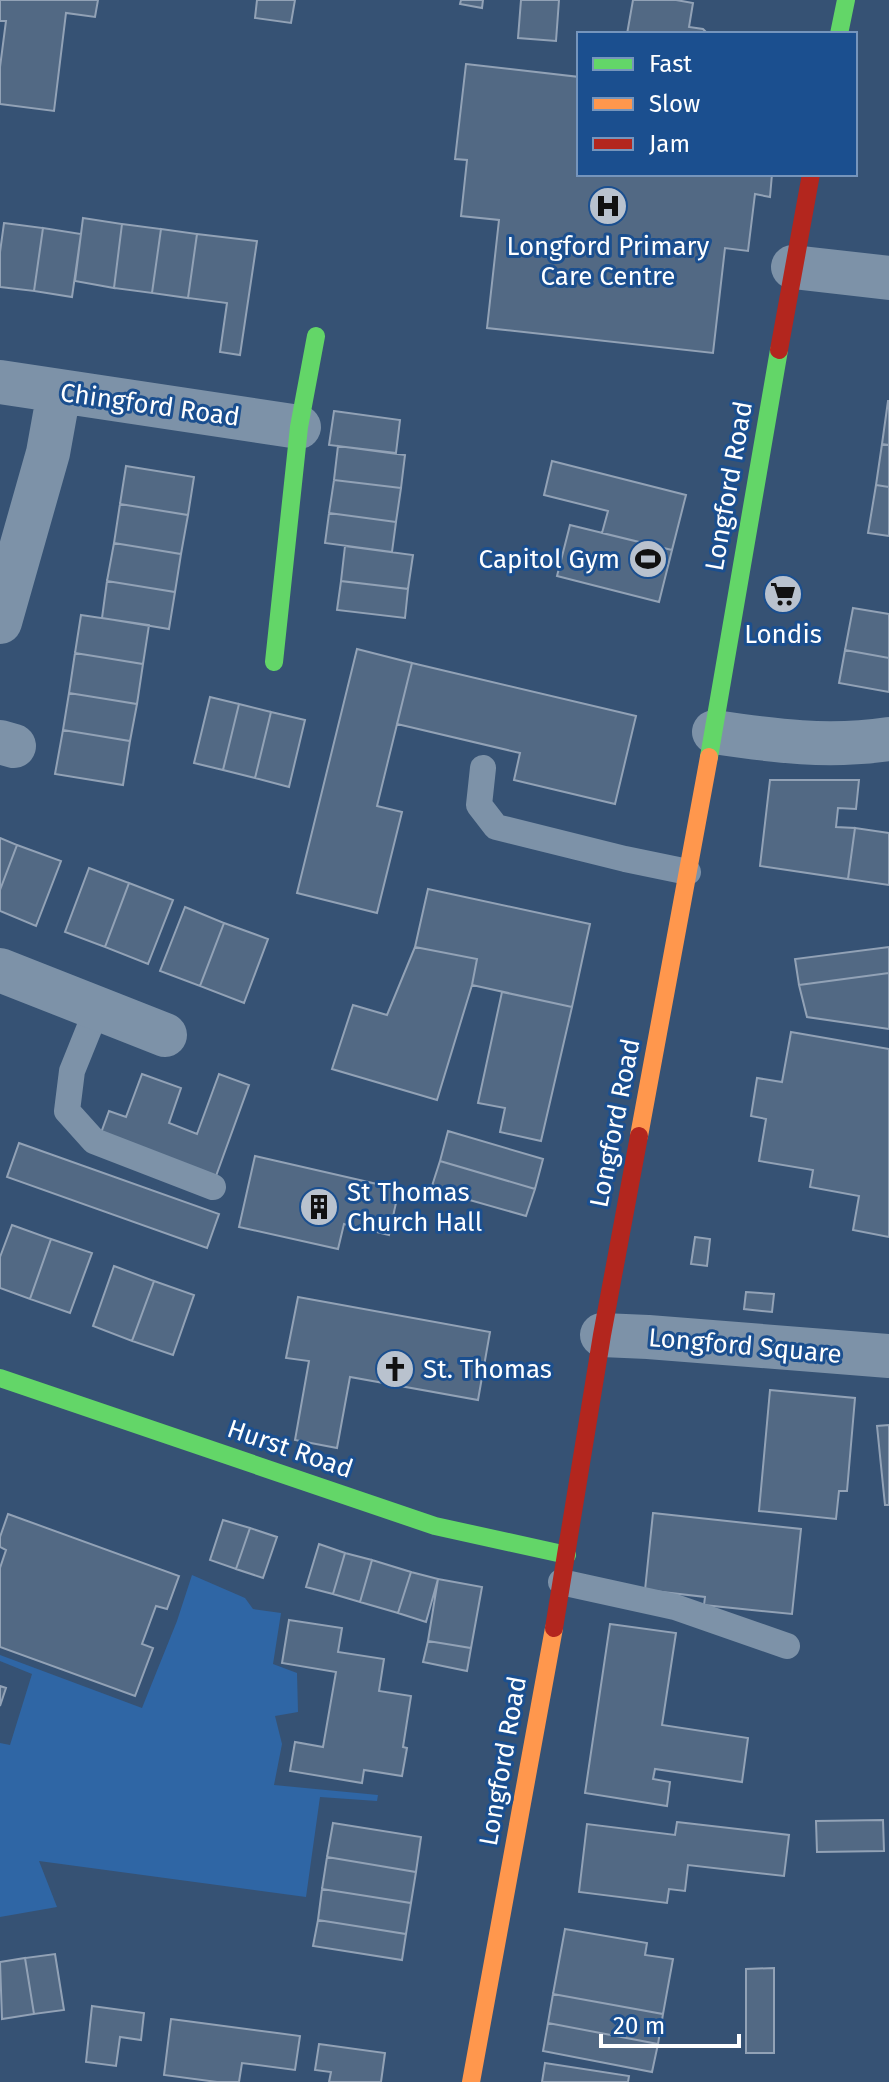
<svg xmlns="http://www.w3.org/2000/svg" width="889" height="2082" viewBox="0 0 889 2082" font-family="'Fira Sans',sans-serif">
<style>
.green{fill:#2f66a5}
.building{fill:#526984;stroke:#92a2b6;stroke-width:2}
.lines{fill:none;stroke-linecap:round;stroke-linejoin:round}
.lane{stroke:#7d92a8;stroke-width:26}
.street{stroke:#7d92a8;stroke-width:44}
.fast{stroke:#63d668;stroke-width:18}
.slow{stroke:#ff974d;stroke-width:18}
.jam{stroke:#b3261e;stroke-width:18}
.labels{text-anchor:middle;dominant-baseline:central;stroke-width:6;stroke-linejoin:round;paint-order:stroke}
.poi-label{font-size:26px;fill:#fff;stroke:#1b4f8f}
.street-label{font-size:26px;fill:#fff;stroke:#1b4f8f}
</style>
<rect width="100%" height="100%" fill="#365274"/>
<path class="green" d="M192,1575L245,1598L253,1609L281,1613L273,1664L297,1673L298,1712L275,1716L282,1744L274,1785L378,1795L377,1801L320,1797L306,1897L39,1861L57,1907L0,1917V1743L10,1745L32,1674L0,1661V1655L142,1708L177,1621Z"/>
<path class="building" d="M0,0H98L95,17L66,13L54,111L0,104V67L6,21H0Z
M257,0H295L291,23L255,18Z
M461,0H483L482,8L460,4Z
M521,0H559L556,41L518,38Z
M633,0H676L693,3L689,27L703,29L708,34H627Z
M466,64L579,77V174H772L770,197L755,194L748,251L725,248L713,353L487,328L499,220L461,216L467,160L455,159Z
M83,218L122,224L114,288L75,281Z
M4,223L43,228L34,291L0,287V252Z
M122,224L161,229L152,293L114,288Z
M43,228L81,234L72,297L34,291Z
M161,229L197,234L188,298L152,293Z
M197,234L257,241L240,355L220,352L227,303L188,298Z
M888,401H889V445L882,444Z
M334,411L400,420L396,453L329,445Z
M882,444L889,445V487L876,485Z
M338,446L405,455L401,488L334,480Z
M552,461L686,495L672,550L602,533L608,511L544,495Z
M126,466L194,477L188,515L120,504Z
M334,480L401,488L396,522L329,513Z
M876,485L889,487V536L868,533Z
M120,504L188,515L181,554L114,543Z
M329,513L396,522L392,552L325,543Z
M570,525L672,550L659,602L557,576Z
M114,543L181,554L175,592L107,581Z
M345,546L413,555L408,589L341,581Z
M107,581L175,592L169,629L102,618Z
M341,581L408,589L405,618L337,610Z
M853,608L889,614V658L845,650Z
M81,615L149,625L143,664L75,653Z
M357,649L412,663L377,806L402,812L377,913L297,893Z
M845,650L889,658V692L839,683Z
M75,653L143,664L137,704L69,693Z
M412,663L636,716L615,804L514,780L520,753L397,724Z
M69,693L137,704L130,741L63,730Z
M210,697L239,704L223,770L194,763Z
M239,704L271,712L255,778L223,770Z
M271,712L305,720L289,787L255,778Z
M63,730L130,741L123,785L55,774Z
M770,780H859L856,809L838,808L836,827L855,828L848,879L760,866Z
M855,828L889,833V885L848,879Z
M0,838L17,845L0,890Z
M17,845L61,861L36,926L0,911V890Z
M89,868L129,883L105,947L65,932Z
M129,883L173,900L148,964L105,947Z
M428,889L590,924L572,1007L472,985L477,959L415,947Z
M185,907L224,923L200,986L160,971Z
M224,923L268,939L244,1003L200,986Z
M415,947L477,959L472,985L437,1100L332,1069L353,1005L387,1015Z
M889,947V973L799,985L795,959Z
M889,973V1029L807,1017L799,985Z
M502,992L572,1007L541,1141L500,1132L505,1108L478,1103Z
M791,1032L889,1049V1237L853,1230L859,1196L810,1187L813,1170L759,1161L766,1119L751,1116L757,1078L782,1082Z
M142,1074L181,1088L169,1123L197,1134L219,1074L249,1085L216,1176L101,1133L109,1111L126,1117Z
M448,1131L543,1159L535,1189L440,1161Z
M19,1143L219,1214L207,1248L7,1177Z
M255,1156L399,1189L389,1235L344,1224L338,1249L239,1227Z
M440,1161L535,1189L526,1216L431,1189Z
M12,1225L51,1239L30,1299L0,1288V1257Z
M695,1237L710,1239L707,1266L691,1264Z
M51,1239L92,1253L70,1313L30,1299Z
M114,1266L154,1281L132,1341L93,1326Z
M154,1281L194,1295L173,1355L132,1341Z
M746,1292L774,1294L772,1312L744,1309Z
M298,1297L490,1332L478,1400L350,1377L337,1448L295,1440L309,1361L286,1358Z
M770,1390L855,1398L847,1491H839L836,1519L759,1511Z
M889,1425V1505H885L877,1426Z
M653,1513L801,1529L792,1614L704,1605L705,1597L645,1590Z
M8,1514L179,1576L167,1609L156,1606L142,1644L153,1648L135,1696L0,1647V1568L6,1550L0,1547V1537Z
M223,1520L250,1528L236,1569L210,1560Z
M250,1528L277,1537L263,1578L236,1569Z
M319,1544L345,1553L333,1594L306,1587Z
M345,1553L372,1560L360,1602L333,1594Z
M372,1560L411,1572L398,1613L360,1602Z
M411,1572L438,1579L426,1622L398,1613Z
M438,1579L482,1587L471,1648L428,1641Z
M289,1620L342,1628L338,1652L384,1659L379,1691L411,1696L403,1747L407,1748L402,1776L364,1770L362,1783L290,1771L295,1742L323,1747L336,1672L282,1663Z
M610,1624L676,1633L662,1725L748,1738L742,1782L655,1769L653,1779L670,1782L667,1806L585,1793Z
M428,1641L471,1648L467,1671L423,1662Z
M0,1686L6,1688L0,1706Z
M883,1820L884,1851L817,1852L816,1821Z
M677,1822L789,1835L784,1876L688,1865L685,1891L669,1889L667,1903L579,1892L587,1824L675,1835Z
M333,1823L421,1837L416,1872L327,1857Z
M327,1857L416,1872L411,1903L322,1889Z
M322,1889L411,1903L406,1934L318,1920Z
M318,1920L406,1934L402,1960L313,1946Z
M565,1929L647,1943L645,1955L673,1959L663,2014L553,1994Z
M55,1954L64,2010L34,2014L25,1958Z
M25,1958L34,2014L2,2019L0,1962Z
M774,1968V2053H746V1969Z
M553,1994L663,2014L658,2044L548,2023Z
M92,2006L144,2013L141,2040L120,2037L116,2066L86,2062Z
M171,2019L300,2036L295,2070L242,2063L239,2082H217L164,2075Z
M548,2023L658,2044L652,2072L543,2051Z
M319,2044L385,2053L381,2082H329L331,2072L315,2070Z
M545,2063L629,2076L628,2082H542Z"/>
<g class="lines">
<path class="lane" d="M483,768L479,805L496,827L625,859L688,872
M97,1009L72,1071L67,1111L94,1141L213,1187
M561,1582L675,1607L787,1646"/>
<path class="street" d="M793,267L889,278
M0,382L299,427
M0,622L48,453L59,392
M714,732C775,741 828,748 889,739
M0,742L14,746
M0,970L165,1035
M602,1335L648,1337L889,1356"/>
<path class="fast" d="M839,34L846,0
M274,662L299,427L316,336
M709,757L779,350
M0,1378L435,1526L567,1555"/>
<path class="slow" d="M639,1136L709,757
M471,2082L554,1628"/>
<path class="jam" d="M779,350L811,174
M554,1628L602,1335L639,1136"/>
</g>
<defs>
<g id="hospital-disc" transform="scale(2)"><circle r="9.5" fill="#b9c2ce" stroke="#1b4f8f"/><path d="M-5-5h3v3.5h4V-5h3V5h-3V1.5h-4V5h-3Z" fill="#111"/></g>
<g id="stadium-disc" transform="scale(2)"><circle r="9.5" fill="#b9c2ce" stroke="#1b4f8f"/><path d="M0-5a6.5 5 0 1 0 0 10a6.5 5 0 1 0 0-10ZM-3.5-1.8h7v3.6h-7Z" fill="#111"/></g>
<g id="supermarket-disc" transform="scale(2)"><circle r="9.5" fill="#b9c2ce" stroke="#1b4f8f"/><path d="M-6-5.5h2.5l.6 2H6L4.5 2H-2.5L-4.4-4H-6ZM-1.5 3.2a1.3 1.3 0 1 0 .1 0ZM3 3.2a1.3 1.3 0 1 0 .1 0Z" fill="#111"/></g>
<g id="building-disc" transform="scale(2)"><circle r="9.5" fill="#b9c2ce" stroke="#1b4f8f"/><path d="M-4-6H4V6H1V3H-1V6H-4ZM-2.5-4.3h1.7v1.8h-1.7ZM.8-4.3h1.7v1.8H.8ZM-2.5-1h1.7V.8h-1.7ZM.8-1h1.7V.8H.8Z" fill="#111"/></g>
<g id="church-disc" transform="scale(2)"><circle r="9.5" fill="#b9c2ce" stroke="#1b4f8f"/><path d="M-1.2-6h2.4v3.5h3.3v2.4h-3.3V6h-2.4V-.1h-3.3v-2.4h3.3Z" fill="#111"/></g>
</defs>
<g fill-rule="evenodd">
<use href="#hospital-disc" x="608" y="206"/>
<use href="#stadium-disc" x="648" y="559"/>
<use href="#supermarket-disc" x="783" y="594"/>
<use href="#building-disc" x="319" y="1207"/>
<use href="#church-disc" x="395" y="1369"/>
</g>
<g class="labels">
<g class="poi-label">
<text x="608" y="246">Longford Primary<tspan x="608" dy="30">Care Centre</tspan></text>
<text x="620" y="559" text-anchor="end">Capitol Gym</text>
<text x="783" y="634">Londis</text>
<text x="347" y="1192" text-anchor="start">St Thomas<tspan x="347" dy="30">Church Hall</tspan></text>
<text x="423" y="1369" text-anchor="start">St. Thomas</text>
</g>
<g class="street-label">
<text transform="translate(150 405) rotate(8)">Chingford Road</text>
<text transform="translate(729 486) rotate(-80)">Longford Road</text>
<text transform="translate(615 1123) rotate(-79)">Longford Road</text>
<text transform="translate(745 1346) rotate(5)">Longford Square</text>
<text transform="translate(290 1449) rotate(19)">Hurst Road</text>
<text transform="translate(503 1761) rotate(-80)">Longford Road</text>
</g>
</g>
<rect x="577" y="32" width="280" height="144" fill="#1b4f8f" stroke="#7695bc" stroke-width="2"/>
<rect x="593" y="58" width="40" height="12" fill="#63d668" stroke="#7695bc" stroke-width="2"/>
<text x="649" y="72" font-size="24" fill="#ffffff">Fast</text>
<rect x="593" y="98" width="40" height="12" fill="#ff974d" stroke="#7695bc" stroke-width="2"/>
<text x="649" y="112" font-size="24" fill="#ffffff">Slow</text>
<rect x="593" y="138" width="40" height="12" fill="#b3261e" stroke="#7695bc" stroke-width="2"/>
<text x="649" y="152" font-size="24" fill="#ffffff">Jam</text>
<path d="M601 2034v12h138v-12" fill="none" stroke="#ffffff" stroke-width="4"/>
<text x="613" y="2034" font-size="24" fill="#ffffff" stroke="#1b4f8f" stroke-width="6" paint-order="stroke">20 m</text>
</svg>
